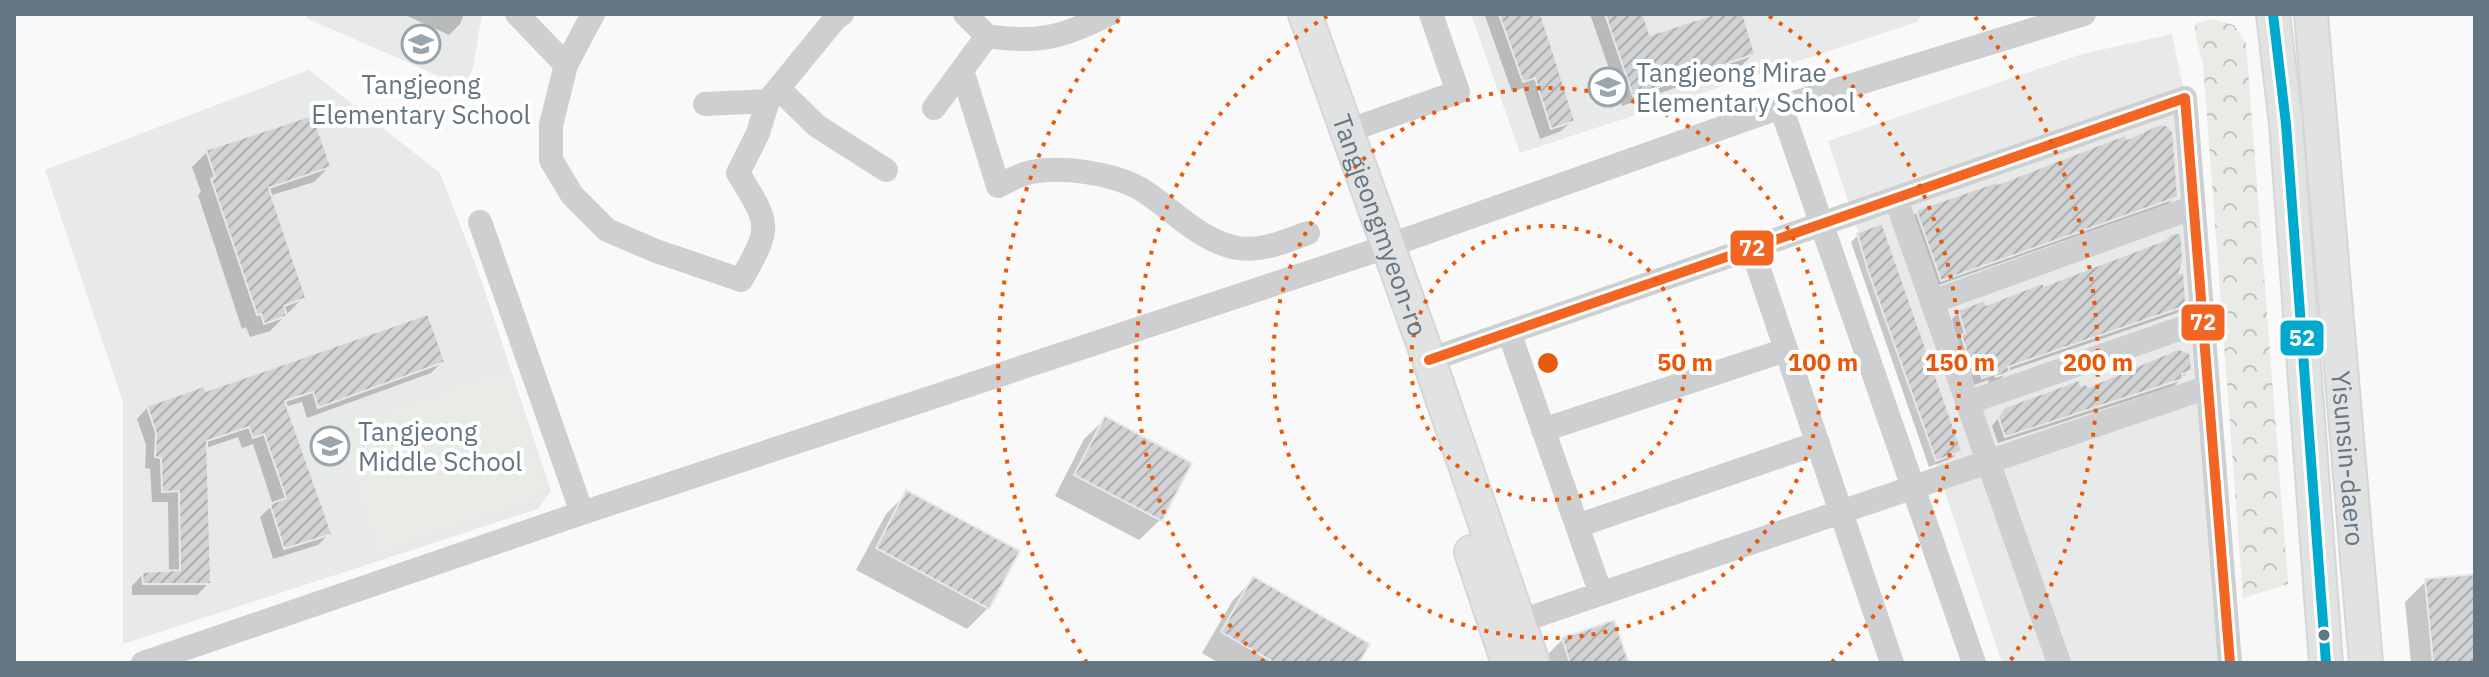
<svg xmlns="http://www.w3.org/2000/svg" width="2489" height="677" viewBox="0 0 2489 677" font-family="'IBM Plex Sans',sans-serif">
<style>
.built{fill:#e8e9e9}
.forest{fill:url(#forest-crowns)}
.park{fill:#e8ebe6}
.shadow{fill:#0003}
.building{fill:url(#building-hatch);stroke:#e8e8e8;stroke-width:2}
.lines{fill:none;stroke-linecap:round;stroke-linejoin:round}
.major-casing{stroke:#d5d6d7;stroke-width:36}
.minor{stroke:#cecfd0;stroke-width:24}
.major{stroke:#e1e2e2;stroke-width:32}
.bus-1-casing{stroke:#fff;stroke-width:16}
.bus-2-casing{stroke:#fff;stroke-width:16}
.bus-1{stroke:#00a9ce;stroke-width:10}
.bus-2{stroke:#f26522;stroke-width:10}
.ring{fill:none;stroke:#e8590c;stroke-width:4;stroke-dasharray:4 8}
.bus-dot{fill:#657683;stroke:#fff;stroke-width:3}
.labels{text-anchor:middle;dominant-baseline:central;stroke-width:8;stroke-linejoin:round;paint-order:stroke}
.poi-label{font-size:26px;fill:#657683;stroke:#fff;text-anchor:start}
.street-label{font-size:26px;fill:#657683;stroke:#fff}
.centre{fill:#e8590c;stroke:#fff;stroke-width:4}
.ring-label{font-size:24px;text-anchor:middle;font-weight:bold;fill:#e8590c;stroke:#fff;stroke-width:8;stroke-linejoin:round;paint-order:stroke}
.line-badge{stroke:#fff;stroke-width:3}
.badge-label{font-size:22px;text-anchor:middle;font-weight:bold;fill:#fff}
</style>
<defs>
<pattern id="forest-crowns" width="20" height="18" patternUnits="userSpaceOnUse" patternTransform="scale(2)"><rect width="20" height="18" fill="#e8ebe6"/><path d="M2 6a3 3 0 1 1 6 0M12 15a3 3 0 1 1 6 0" fill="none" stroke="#c0c3c0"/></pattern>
<pattern id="building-hatch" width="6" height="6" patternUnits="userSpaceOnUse" patternTransform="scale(2)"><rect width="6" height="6" fill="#d0d2d3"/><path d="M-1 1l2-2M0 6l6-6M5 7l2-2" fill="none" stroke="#acafb1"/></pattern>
</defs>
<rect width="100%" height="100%" fill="#f9f9f9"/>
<path class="built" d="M304,14H482L473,68L464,87L308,19Z
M1471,14H1922L1917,22L1520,153Z
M2172,34L2185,96L2226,663H2002L1828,141L2082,54Z
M309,70L440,173L480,276L551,491L538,509L123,644V402L45,170Z"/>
<path class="forest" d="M2212,19L2234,25L2246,43L2288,584L2243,598L2203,63L2196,39L2195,24Z"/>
<path class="park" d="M506,372L543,485L535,498L380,551L339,430Z"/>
<path class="shadow" d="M403,14H464L460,24L449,35Z
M1487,14H1538L1573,120L1561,131L1540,139L1523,88L1512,92L1485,16Z
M1590,14H1641L1649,38L1720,14H1741L1753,54L1742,65L1622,106Z
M207,152L329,167L314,182L269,196L303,298L270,331L250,337L246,327L242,329L198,195L201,192L192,167Z
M2176,196L2168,204L1933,287L1910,219L1917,212Z
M1858,235L1960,450L1952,458L1929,467L1851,242Z
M2177,277L2184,305L2177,313L2008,371L2000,379L1989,383L1988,380L1974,385L1968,363L1962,365L1952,319L1959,312L1985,307L2042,288Z
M442,362L431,373L307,418L302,402L285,407L329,534L318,545L273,559L260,517L273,505L253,444L242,448L238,437L206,448L209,583L197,595H132V586L143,574L169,573L168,502H152L150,469L145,468L146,445L137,419L148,407L205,394Z
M2190,370L2174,386L1998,443L1992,426L2006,408L2079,389Z
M1105,419L1160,520L1139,540L1055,496L1084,439Z
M907,493L988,608L967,629L856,570L886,514Z
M2475,577V663H2411L2405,602L2426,581Z
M1254,579L1357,663H1219L1202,653L1233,600Z
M1563,639L1627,663H1551L1548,654Z"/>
<path class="building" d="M1499,14H1541L1575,121L1551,129L1535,78L1523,82Z
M1605,14H1643L1650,35L1714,14H1743L1755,54L1633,96Z
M313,115L331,167L269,188L306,298L284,306L287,316L264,324L261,314L257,315L211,179L215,177L206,150Z
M2160,124L2168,126L2173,132L2178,197L1941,281L1916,210L1997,182L1998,184L2125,135L2127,139Z
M1882,223L1962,451L1936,461L1868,271L1857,233Z
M2181,233L2183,259L2180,273L2184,272L2186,306L2008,367L2010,372L1996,377L1995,374L1982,378L1975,357L1969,359L1961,335L1965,333L1958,310L1985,300L1986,305L2043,283L2044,286L2165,240L2171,234Z
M428,314L445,362L318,408L313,392L285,401L332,534L284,549L270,504L286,498L264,434L253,438L249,427L207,441L211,584H143L142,572L180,570L179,491L162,492L161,458L155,457L156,433L147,406L204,386L206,391Z
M2178,349L2190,353L2192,371L2182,374L2183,379L2005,437L1998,417L2005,407L2079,380L2081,386L2087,384L2088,387Z
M1105,416L1192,463L1162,521L1074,475Z
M906,490L1020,551L989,609L876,548Z
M2475,574V663H2433L2425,579Z
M1253,576L1370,644L1359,663H1275L1221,632Z
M1614,620L1629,663H1570L1562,638Z"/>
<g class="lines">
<g class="major-casing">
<g id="major">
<path id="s1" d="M1305,14L1429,360L1533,663"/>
<path d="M2273,14L2286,124L2326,663"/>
<path id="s2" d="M2311,14L2366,663"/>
<path d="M1471,552L1508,663"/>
</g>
</g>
<path class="minor" d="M517,14L566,65L551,125V160L572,195L607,230L656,251L741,280C772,226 770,225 738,173L758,133L768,101L835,19L842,14
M965,14L987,36L962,70L998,186C1008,181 1020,174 1031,172C1062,166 1111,173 1139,188C1171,207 1199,242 1238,248C1262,252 1286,241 1308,233
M987,36C1037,44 1064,37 1109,14
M566,65L593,14
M779,89L817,126L886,170
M705,104L768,101
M1781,107L1974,663
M934,108L962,70
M1347,131L1458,92L1431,14
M1896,199L2059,663
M480,222L582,513
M1752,249L1892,663
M1932,302L2194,207
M1509,332L1601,594
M1429,360L2185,98L2230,663
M1967,403L2202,321
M1543,430L1786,350
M1577,526L1818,443
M1503,627L2208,387
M143,663L582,513L1371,252L1781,107L2084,14"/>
<use href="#major" class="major"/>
<g class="bus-1-casing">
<path id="bus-1" d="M2273,14L2286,124L2326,663"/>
</g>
<g class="bus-2-casing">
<path id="bus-2" d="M1429,360L2185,98L2230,663"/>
</g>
<use href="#bus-1" class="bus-1"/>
<use href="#bus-2" class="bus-2"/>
</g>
<g class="ring">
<circle cx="1548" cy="363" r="137"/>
<circle cx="1548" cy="363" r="275"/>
<path d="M1264 662A412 412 0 0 1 1327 16M1769 16A412 412 0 0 1 1832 662"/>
<path d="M1087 663A550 550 0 0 1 1121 17M1975 17A550 550 0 0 1 2009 663"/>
</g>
<defs>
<g id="school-ring" transform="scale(2)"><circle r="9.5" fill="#fff" stroke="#99a4ac" stroke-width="1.5"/><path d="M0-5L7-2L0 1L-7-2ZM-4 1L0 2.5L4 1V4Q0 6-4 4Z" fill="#99a4ac"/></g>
</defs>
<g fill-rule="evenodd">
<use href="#school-ring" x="421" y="44"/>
<use href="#school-ring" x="1608" y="87"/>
<use href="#school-ring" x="330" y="446"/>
</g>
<circle class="bus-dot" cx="2324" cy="635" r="7"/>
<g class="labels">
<g class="poi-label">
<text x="1636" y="72">Tangjeong Mirae<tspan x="1636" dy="30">Elementary School</tspan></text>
<text x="421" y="84" text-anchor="middle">Tangjeong<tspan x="421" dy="30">Elementary School</tspan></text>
<text x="358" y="431">Tangjeong<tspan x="358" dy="30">Middle School</tspan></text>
</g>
<g class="street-label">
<text stroke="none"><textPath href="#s1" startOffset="224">Tangjeongmyeon-ro</textPath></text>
<text stroke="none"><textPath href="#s2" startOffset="446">Yisunsin-daero</textPath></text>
</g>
</g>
<circle cx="1548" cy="363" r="12" class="centre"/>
<g class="ring-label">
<text x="1685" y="371">50 m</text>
<text x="1823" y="371">100 m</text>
<text x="1960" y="371">150 m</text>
<text x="2098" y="371">200 m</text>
</g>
<g class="line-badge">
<rect x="1729" y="229" width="46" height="38" rx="8" fill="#f26522"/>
<rect x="2180" y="303" width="46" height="39" rx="8" fill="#f26522"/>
<rect x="2279" y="319" width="46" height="38" rx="8" fill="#00a9ce"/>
</g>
<g class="badge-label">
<text x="1752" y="256">72</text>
<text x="2203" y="330">72</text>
<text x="2302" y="346">52</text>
</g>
<rect width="2489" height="677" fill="none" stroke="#657683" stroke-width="32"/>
</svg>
